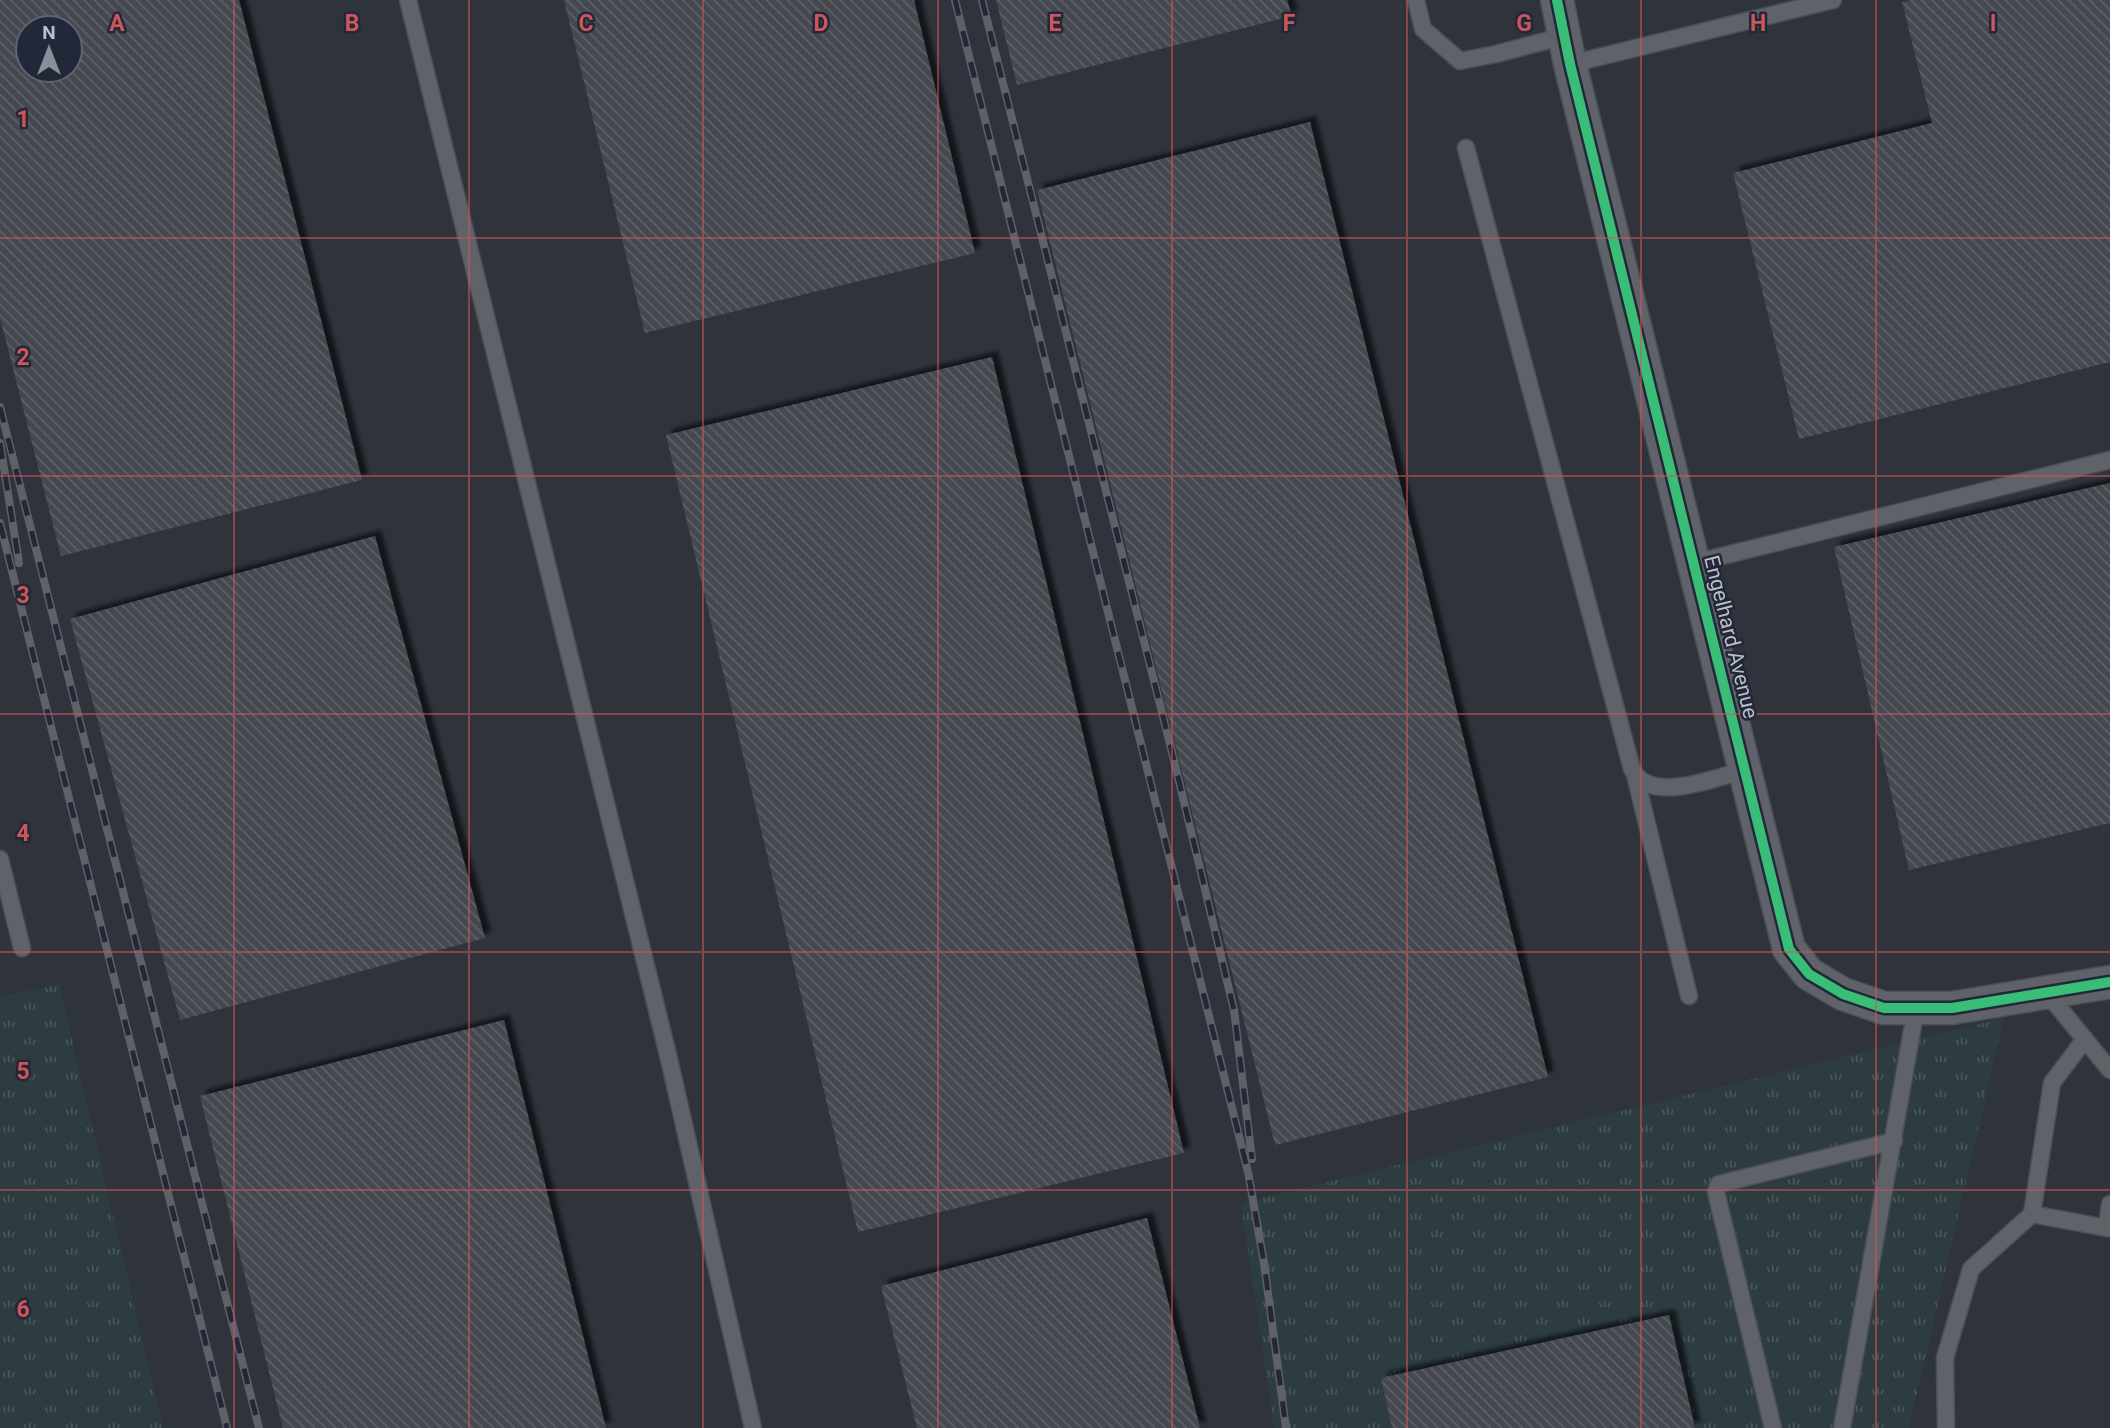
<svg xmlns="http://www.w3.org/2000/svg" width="2110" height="1428" viewBox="0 0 2110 1428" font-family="Roboto,sans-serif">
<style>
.grass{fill:url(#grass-tufts)}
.building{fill:url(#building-back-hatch);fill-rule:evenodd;filter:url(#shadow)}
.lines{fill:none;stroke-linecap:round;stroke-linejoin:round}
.service-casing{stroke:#4b4e55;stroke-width:19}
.minor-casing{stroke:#4b4e55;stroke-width:35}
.service{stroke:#60626a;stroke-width:16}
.minor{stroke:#60626a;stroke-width:32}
.rail-casing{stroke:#5e6168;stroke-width:8}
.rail{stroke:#222837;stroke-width:5;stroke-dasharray:16;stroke-linecap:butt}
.cycleway-casing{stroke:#222837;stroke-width:15}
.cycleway{stroke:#3abd76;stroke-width:10}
.grid{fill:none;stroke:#ce5559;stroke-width:2;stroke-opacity:0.55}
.labels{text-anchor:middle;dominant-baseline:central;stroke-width:5;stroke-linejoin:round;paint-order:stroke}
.street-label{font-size:21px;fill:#bbbfcb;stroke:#222837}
.grid-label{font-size:23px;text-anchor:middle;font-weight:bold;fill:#ce5559;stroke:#222837;stroke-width:5;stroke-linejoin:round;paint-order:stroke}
</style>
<defs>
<pattern id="grass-tufts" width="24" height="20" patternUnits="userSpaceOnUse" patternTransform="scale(1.75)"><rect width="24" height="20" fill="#2c3c41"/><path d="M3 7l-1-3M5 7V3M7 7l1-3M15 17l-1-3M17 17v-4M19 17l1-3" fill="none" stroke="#49565b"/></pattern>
<pattern id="building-back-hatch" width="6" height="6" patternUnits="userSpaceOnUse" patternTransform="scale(1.75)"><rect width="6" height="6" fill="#444850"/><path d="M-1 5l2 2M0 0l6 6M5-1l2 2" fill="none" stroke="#5d6168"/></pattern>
<filter id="shadow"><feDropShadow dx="6" dy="-6" stdDeviation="2" flood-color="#0009"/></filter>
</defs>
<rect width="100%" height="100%" fill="#2f333c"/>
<path class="grass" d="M59,985L163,1428H0V996Z
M2004,1018L1909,1428H1274L1241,1203Z"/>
<path class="building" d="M0,0H239L362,480L61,556L0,318ZM28,28H70V70H28Z
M564,0H914L975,253L645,333Z
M996,0H1287L1292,16L1017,85Z
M1911,0H2110V362L1799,439L1733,173L1932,123L1902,2Z
M1310,122L1548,1077L1275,1145L1037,190Z
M992,357L1184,1153L858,1232L666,435Z
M2110,483V823L1909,870L1834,547Z
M375,536L485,938L180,1020L70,619Z
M504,1020L606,1428H283L200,1096Z
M1147,1218L1200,1428H917L881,1286Z
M1669,1315L1695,1428H1392L1381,1378Z"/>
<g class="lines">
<g class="service-casing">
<path id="service" d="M408,0L669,1059L753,1428
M1416,0L1423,29L1460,61L1496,54L1564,36
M1570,64L1833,0
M1466,148L1632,769C1649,805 1715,778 1744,770
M1694,563L2110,460
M1636,779L1689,996
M0,859L22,948
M2046,992L2110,1070
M2085,1039L2052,1083L2032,1214L2107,1228L2110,1204
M1773,1428L1716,1192L1719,1184L1894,1141
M1842,1428L1916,1008
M1946,1428L1945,1358L1971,1269L2032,1214"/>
</g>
<g class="minor-casing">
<path id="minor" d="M1557,0L1570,64L1789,949L1809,974L1843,994L1884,1008H1952L2110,982"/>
</g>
<use href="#service" class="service"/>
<use href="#minor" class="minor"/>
<g class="rail-casing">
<path id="rail" d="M955,0L1248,1172L1264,1263L1286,1428
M982,0L1172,752L1234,1010L1252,1159
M0,407L259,1428
M0,443L19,563
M0,523L227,1428"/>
</g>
<use href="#rail" class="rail"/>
<g class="cycleway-casing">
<path id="cycleway" d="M1557,0L1570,64L1789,949L1809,974L1843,994L1884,1008H1952L2110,982"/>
</g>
<use href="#cycleway" class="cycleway"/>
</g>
<path class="grid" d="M234,0V1428M469,0V1428M703,0V1428M938,0V1428M1172,0V1428M1407,0V1428M1641,0V1428M1876,0V1428M0,238H2110M0,476H2110M0,714H2110M0,952H2110M0,1190H2110"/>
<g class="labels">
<g class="street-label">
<text transform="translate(1731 637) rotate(76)">Engelhard Avenue</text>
</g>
</g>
<g class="grid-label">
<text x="117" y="31">A</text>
<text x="352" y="31">B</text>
<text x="586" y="31">C</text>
<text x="821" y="31">D</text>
<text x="1055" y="31">E</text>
<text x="1289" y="31">F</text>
<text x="1524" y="31">G</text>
<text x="1758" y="31">H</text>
<text x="1993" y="31">I</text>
<text x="23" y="127">1</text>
<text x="23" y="365">2</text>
<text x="23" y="603">3</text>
<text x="23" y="841">4</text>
<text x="23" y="1079">5</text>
<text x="23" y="1317">6</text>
</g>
<g transform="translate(49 49)"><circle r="33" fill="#222837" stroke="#5f6472" stroke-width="2"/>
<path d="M0-5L12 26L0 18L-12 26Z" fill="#8a8e99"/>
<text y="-10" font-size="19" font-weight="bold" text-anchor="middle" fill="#bbbfcb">N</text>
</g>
</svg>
